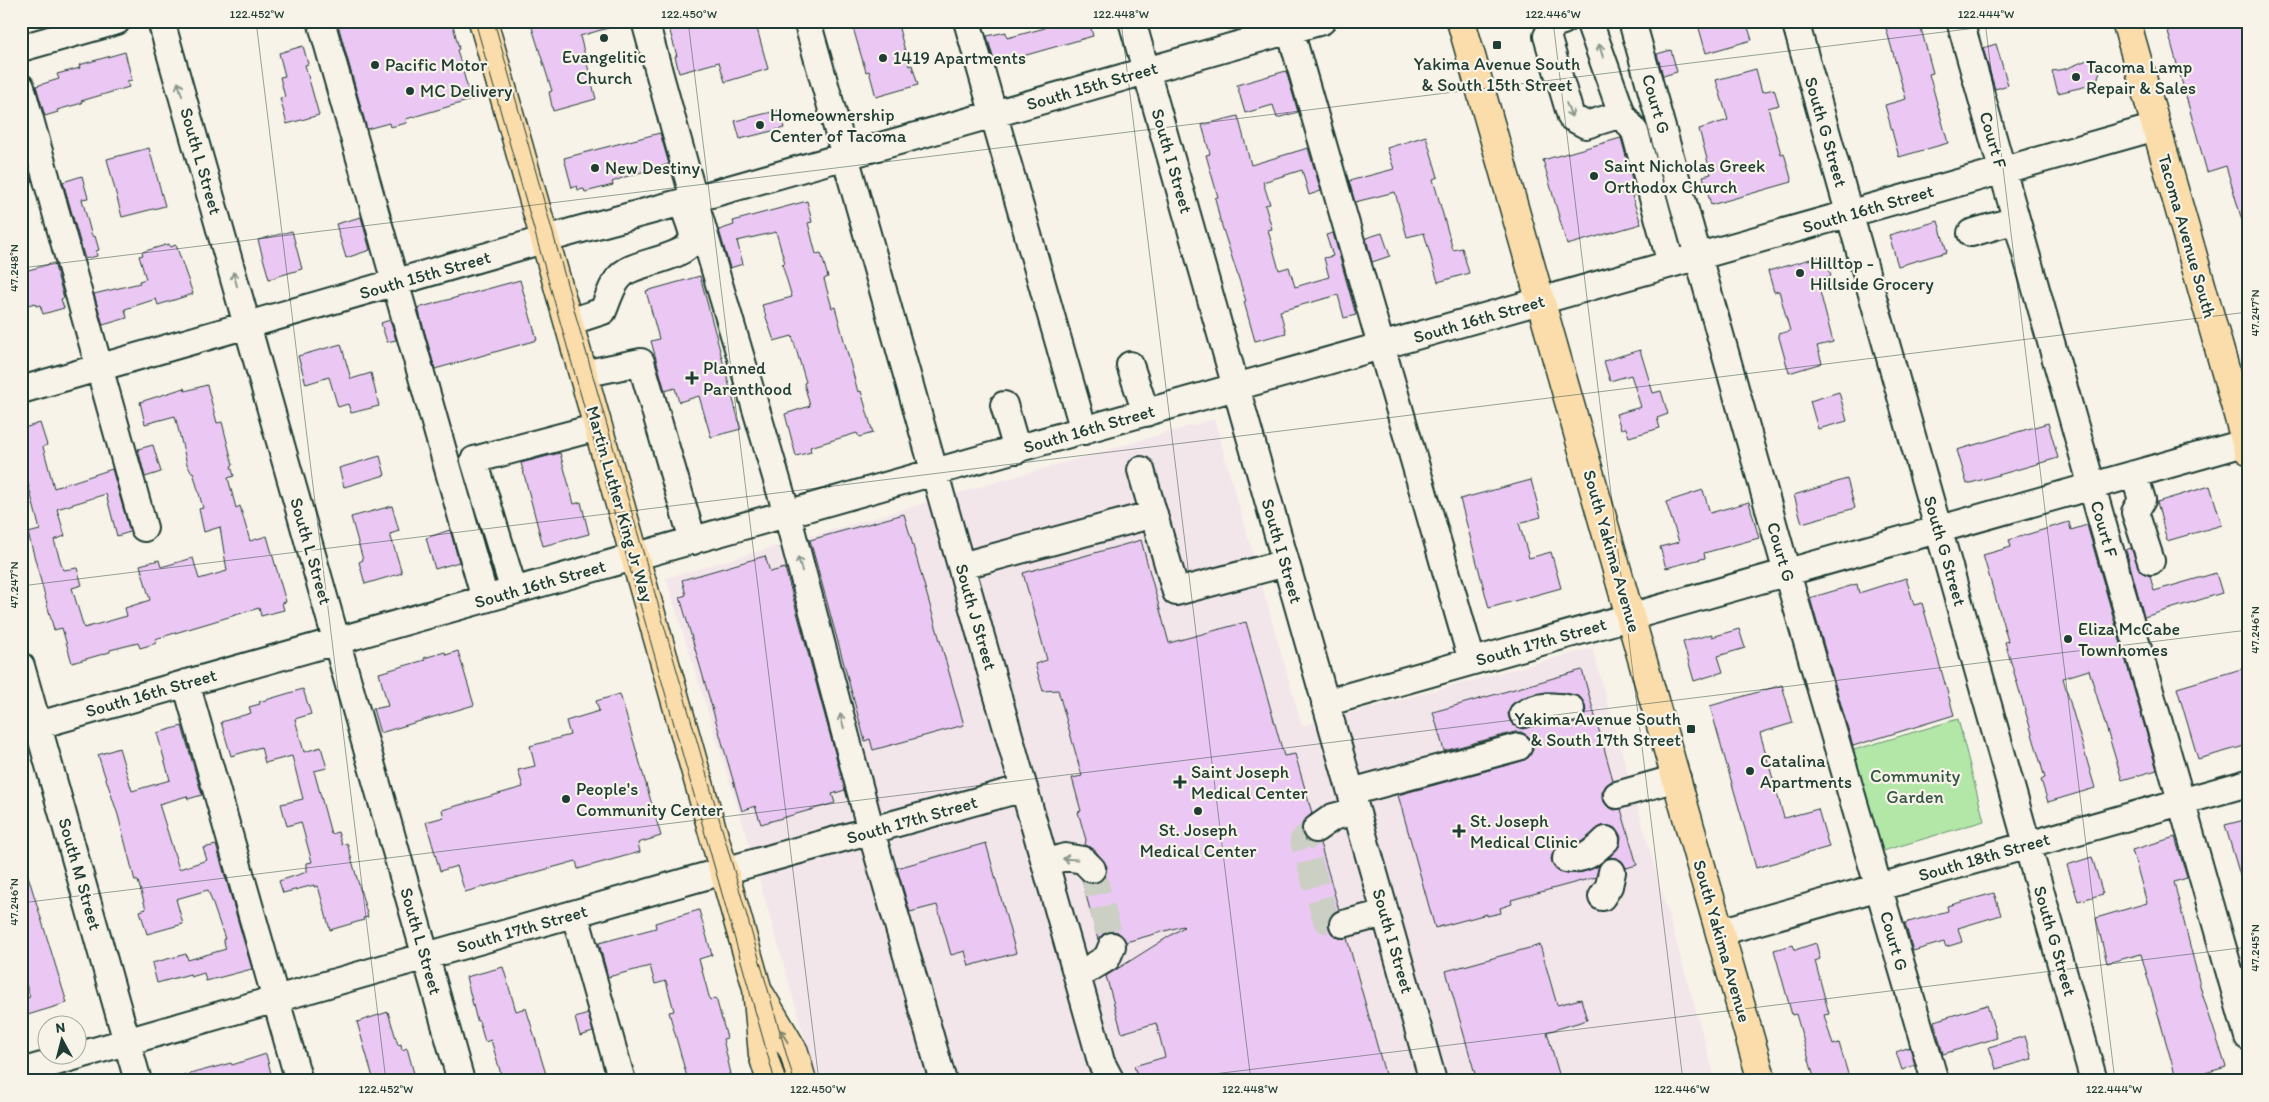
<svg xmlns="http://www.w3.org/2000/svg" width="2269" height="1102" viewBox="0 0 2269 1102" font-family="Itim,sans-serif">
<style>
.built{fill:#f3e6eb}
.green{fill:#b2e7a8;stroke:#68926e}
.building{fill:#ebc8f3;stroke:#1f3d34;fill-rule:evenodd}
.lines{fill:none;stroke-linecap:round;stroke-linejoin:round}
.minor-tunnel{stroke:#cccfc4;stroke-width:26;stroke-dasharray:26 13;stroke-linecap:butt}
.minor-casing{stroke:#1f3d34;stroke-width:30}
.major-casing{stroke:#1f3d34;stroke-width:31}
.minor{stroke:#f7f3e8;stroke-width:26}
.major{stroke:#fbddab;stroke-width:28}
.tram{stroke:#1f3d34;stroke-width:1}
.oneway{stroke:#8b988e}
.oneway2{stroke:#82856a}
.ticks{fill:none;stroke:#1f3d34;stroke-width:1;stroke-opacity:0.45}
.poi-dot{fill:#1f3d34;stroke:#f7f3e8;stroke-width:2}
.labels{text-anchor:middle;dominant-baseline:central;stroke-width:4.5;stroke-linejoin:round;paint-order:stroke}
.poi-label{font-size:18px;fill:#1f3d34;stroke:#f7f3e8;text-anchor:start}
.street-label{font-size:18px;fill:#1f3d34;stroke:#f7f3e8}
.park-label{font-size:18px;fill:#355645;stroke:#f7f3e8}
.neatline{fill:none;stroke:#1f3d34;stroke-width:2}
.ticks-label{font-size:12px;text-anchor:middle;fill:#1f3d34}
</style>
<rect width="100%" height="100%" fill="#f7f3e8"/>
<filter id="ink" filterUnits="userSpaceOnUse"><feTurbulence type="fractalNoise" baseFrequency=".02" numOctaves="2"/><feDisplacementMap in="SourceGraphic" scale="10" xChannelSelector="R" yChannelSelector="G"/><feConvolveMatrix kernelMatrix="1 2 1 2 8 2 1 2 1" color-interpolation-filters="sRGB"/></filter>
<g filter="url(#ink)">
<path class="built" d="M1214,419L1302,726L1592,648L1716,1081H1129L1126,1074L1095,1081H817L747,837L666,578Z"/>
<path class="green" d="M1958,719L1984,821L1876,853L1847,752Z"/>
<path class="building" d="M337,21H452L459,49L457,50L471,100L406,119L407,123L390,127L389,123L367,129Z
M530,21H614L615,26L580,36L596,99L553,111L549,92L552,91Z
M667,21H755L768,69L725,82L719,62L679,73L675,56H677Z
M851,21H897L909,66L912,65L918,85L876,97L869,71L866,72Z
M1043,21H1089L1093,36L995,64L987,36L1006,32L1007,38L1045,28Z
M1697,21H1746L1752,40L1706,53Z
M1884,21H1919L1933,73L1929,74L1948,143L1899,157L1885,105L1906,99Z
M2192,21H2248V226L2244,227L2226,166L2207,172L2167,28Z
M1996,44L2008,85L1995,89L1983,48Z
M303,46L308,64L305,65L319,115L287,124L280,98L285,97L280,77L285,76L279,53Z
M1671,50L1677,72L1663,76L1657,54Z
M125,52L132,80L127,81L129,87L81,101L82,103L57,110L58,112L45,116L36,86L59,79L57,74L80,68L79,65Z
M2092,58L2100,71L2096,84L2058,93L2052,71L2065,69Z
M1756,69L1762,92L1774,89L1779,105L1768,108L1781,154L1784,153L1792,182L1711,205L1703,176L1711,174L1699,129L1728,120L1716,80Z
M1286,71L1298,112L1277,118L1273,105L1245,113L1237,85Z
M780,110L784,128L740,139L735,121Z
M1238,116L1251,165L1308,148L1321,191L1309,195L1302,170L1263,182L1270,204L1265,205L1272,229L1268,230L1279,270L1289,267L1295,287L1329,277L1324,258L1333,256L1326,235L1333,233L1356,315L1344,318L1338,295L1280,311L1286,333L1255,341L1244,302L1246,301L1220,220L1215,198L1218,197L1206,155L1210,154L1202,125Z
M660,133L669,164L625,177L612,182L613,185L585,192L584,189L578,190L577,186L572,188L564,158Z
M1426,136L1438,177L1433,179L1453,250L1462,248L1469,273L1438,282L1424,233L1407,237L1395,192L1355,202L1349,181L1394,169L1387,148Z
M1621,138L1636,194L1632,196L1641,224L1567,245L1543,160Z
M149,148L165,206L122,217L107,159Z
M82,176L88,198L82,199L91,233L93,237L95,236L99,250L96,251L97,256L85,259L63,182Z
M807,201L812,222L808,223L816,254L821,253L828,277L824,279L832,308L835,307L858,392L861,391L873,433L859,437L857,433L810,447L811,452L796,456L785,414L810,406L804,383L806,382L792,336L774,341L762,305L792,297L782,264L785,263L776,232L737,241L743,264L730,268L719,230L734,225L733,221Z
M361,217L370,250L346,258L336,224Z
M1938,221L1947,252L1898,266L1889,235Z
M292,231L302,269L269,279L258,240Z
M1382,233L1390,256L1372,262L1366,238Z
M169,244L170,247L176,245L193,294L158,305L156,299L125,309L127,318L103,325L94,294L140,283L139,281L146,279L139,256L143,255L142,252Z
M1825,255L1831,276L1817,280L1833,342L1817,346L1822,363L1789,373L1778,334L1790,331L1779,291L1774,292L1768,271Z
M54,263L64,298L61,299L64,308L43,314L40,305L36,306L35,303L21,307V272Z
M700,276L741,429L711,437L699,396L679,402L675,388L665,391L651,341L659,339L646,291Z
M520,280L537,340L435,369L418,308Z
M390,320L396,340L387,342L381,323Z
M341,344L351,379L371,373L379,406L351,413L348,404L338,407L329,377L306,384L298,356Z
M1640,350L1653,393L1661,391L1668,414L1657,418L1660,428L1629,437L1626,428L1621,429L1616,414L1641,407L1631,375L1610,381L1604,361Z
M207,385L217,423L222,422L233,465L231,466L234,476L228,478L236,508L240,506L250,541L267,536L286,602L282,603L284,610L261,616L259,608L155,639L157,643L140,648L138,643L110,650V652L72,663L62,628L54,630L28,533L40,530L27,480L21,481V429L40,423L47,445L43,447L54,488L112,469L130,532L117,536L106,494L57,509L65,536L54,540L63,570L77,568L82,585L72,588L84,628L127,616L125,608L150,600L140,565L159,560L161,567L193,558L199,579L227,571L220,527L204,532L199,509L203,508L193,472H191L187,464L175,416L145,424L140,402L184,388L185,391Z
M1839,392L1847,421L1818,429L1810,401Z
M2048,423L2058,458L1967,484L1957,450Z
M153,445L161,472L145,477L138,449Z
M560,453L574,504L581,502L589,534L543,546L521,463Z
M380,456L385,475L344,487L339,468Z
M1847,479L1855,508L1802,523L1794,495Z
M1531,480L1541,517L1519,523L1529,558L1551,552L1561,588L1489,608L1460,499Z
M2210,486L2222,525L2167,541L2157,502Z
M1703,490L1710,513L1749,502L1759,538L1704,553L1705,558L1666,568L1660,547L1679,542L1666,502Z
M392,506L399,531L390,534L402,573L365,584L359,562L363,560L351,517Z
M904,514L964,725L873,750L870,739L865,741L810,540Z
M2069,522L2071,530L2087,525L2157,770L2122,780L2089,670L2063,678L2095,788L2048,802L2041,780L2045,778L2005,642L2008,641L1983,555L2011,547L2009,540Z
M450,530L459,562L435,569L426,538Z
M1141,540L1169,643L1246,622L1284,756L1295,754L1312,813L1303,822L1301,831L1304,838L1309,842L1320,843L1339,910L1333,913L1329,920V928L1332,934L1339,938H1347L1387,1081H1139L1134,1066L1165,1057L1156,1023L1122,1033L1106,976L1184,927L1183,926L1126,942L1118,932L1110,931L1103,934L1098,940L1082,880L1089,884H1095L1102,880L1106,873L1107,866L1094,849L1085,845L1086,840L1078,812L1081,811L1072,778L1082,776L1058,690L1043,691L1035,664L1047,660L1023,573Z
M2131,548L2141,572L2150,576L2154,591L2216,573L2222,593L2144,617L2126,550Z
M765,556L770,572L785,568L845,790L832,794L835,803L761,824L755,806L742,811L680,597L686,595L682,580Z
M1906,578L1914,605L1922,603L1954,715L1853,746L1810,598L1857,584L1859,593Z
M1739,629L1745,648L1718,656L1723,672L1694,681L1683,642L1712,634V637Z
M458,651L474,705L380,733L373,709L388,706L379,673L425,660L424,658L445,652L446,655Z
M2248,667V745L2198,759L2177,688Z
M1582,670L1613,780L1606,785L1602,792V799L1607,806L1614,810L1621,809L1637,865L1626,868L1622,861L1616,858H1609L1620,845L1621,837L1617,829L1610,826H1602L1581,842L1558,847L1553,852L1551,859L1554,867L1559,872L1566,874L1583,872L1599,866L1596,877L1511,900L1512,904L1500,908L1501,913L1487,916V914L1435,928L1398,795L1522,761L1529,757L1533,750V744L1528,736L1521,732H1515L1444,751L1433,712ZM1546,692L1566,693L1580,697L1585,705L1586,712L1583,718L1575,723L1547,722L1523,729L1514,726L1510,721L1508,714L1511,705L1524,697Z
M1782,685L1793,723L1760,733L1784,818L1818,809L1829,847L1756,868L1710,706Z
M303,689L311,714L295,719L304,752L321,747L327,768L314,771L331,834L338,832L342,845L347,843L368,917L363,918L364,920L330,930L318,886L314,887V885L283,893L279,881L307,872V863L312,862L301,822L287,826L281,804L303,799L292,756L265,763L261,747L231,756L221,722L251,713L249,707L260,704L259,702Z
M620,694L661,836L638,843L640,852L578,869L576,861L465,892L457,866L440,871L426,822L444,817L442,810L523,787L518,770L535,766L530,746L570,735L566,721L599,711L596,701Z
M182,726L202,795L188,799L187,796L159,804L179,869L207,860L203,848L216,845L252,969L206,981L204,973L191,977L190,974L157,983L152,963L186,954L188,960L226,949L223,939H225L208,890L176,899L183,924L147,934L140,911L146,909L138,881H135L118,815L98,755L119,748L132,791L170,780L157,733Z
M2248,819V889H2244L2225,825Z
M2175,837L2187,878L2174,882L2202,993L2226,1067L2177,1081L2141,954L2107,963L2096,918L2147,903L2132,850Z
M986,843L1016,953L969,966L965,951L951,955L937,905L910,912L897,868Z
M2092,857L2103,894L2078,901L2067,865Z
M21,866H25L67,1003L21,1017V1000L30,997L21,969Z
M1994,893L2001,915L1958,928L1962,942L1946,947L1944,942L1913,951L1905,923L1948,911L1947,906Z
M699,910L712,955L699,959L710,1000L716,998L727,1038L723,1039L731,1074L706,1081H688L669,1012L674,1011L666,981L655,984L650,966L608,977L599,943L656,928L655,923Z
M1816,943L1820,959L1815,961L1829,1014L1824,1015L1833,1045L1839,1043L1850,1081H1815L1796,1014L1792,1015L1774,950L1793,945L1795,950Z
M1540,945L1557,1005L1581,999L1587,1020L1547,1032L1561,1081H1477L1446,971Z
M503,967L516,1011L526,1008L548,1081H503L491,1040L485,1042L479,1021H477L466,977Z
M1987,1005L1997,1038L1943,1054L1934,1021Z
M388,1012L398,1045L401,1044L402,1050L407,1048L416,1081H374L357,1022Z
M588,1014L593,1032L580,1036L575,1018Z
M2025,1036L2032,1059L1996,1069L1989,1047Z
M1910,1047L1915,1065L1902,1070L1896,1052Z
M266,1054L273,1081H183L182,1076L231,1063L232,1065Z"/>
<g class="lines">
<path class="minor-tunnel" d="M1316,829L1303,840L1326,920L1343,924
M1092,869L1112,946"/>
<g class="minor-casing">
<path id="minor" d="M161,21L461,1081
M321,21L485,599
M645,21L694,199L787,514L871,831L943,1081
M807,21L845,156
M967,21L1084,431
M1132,21L1433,1081
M1563,21L1554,24L1547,36L1571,117L1586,125L1622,114
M1589,21L1622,114L1635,132L1671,264
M1632,21L1787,573L1935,1081
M1795,21L2094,1081
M1960,21L2248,1037
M1290,30L1472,661
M21,48L117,21
M21,87L144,528
M849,170L1096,1043L1101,1062L1111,1081
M1971,233L2016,220
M569,322L603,311C609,297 613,279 627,271C641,262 688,257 692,239C694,232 688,220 686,213
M1130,365L1146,413
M583,374L641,362L693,541
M21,390L578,230L694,199L1322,21
M1004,405L1017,450
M1141,470L1176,592L1286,563
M2134,474L2142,500L2135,512L2151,561
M961,566L1154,514
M514,591L474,460L598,427
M21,666L138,1081
M186,683L299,1081
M1325,703L2248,442
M1523,714C1539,705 1553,705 1571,709
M21,730L2156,127
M1351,792L1518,747
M1617,795L1677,778
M1316,829L1333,817L1356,811
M1566,859C1587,859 1591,854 1606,840
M1045,863L1065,857L1083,860L1092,869
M1602,897L1609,886L1612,872
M575,915L622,1081
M1343,924L1385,913
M1720,932L2248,783
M1077,976L1107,958L1112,946
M21,1072L695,879L1024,788"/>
</g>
<g class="major-casing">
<path id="major" d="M483,21L757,988L763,1055L771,1081
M1461,21L1762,1081
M2126,21L2248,450
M761,996L794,1052L802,1081"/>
</g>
<use href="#minor" class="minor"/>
<use href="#major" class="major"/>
<path class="tram" d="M475,21L775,1081
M494,21L577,320L794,1081"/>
</g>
<defs><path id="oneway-shaft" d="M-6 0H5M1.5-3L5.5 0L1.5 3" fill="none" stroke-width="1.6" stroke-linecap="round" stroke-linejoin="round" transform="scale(1.25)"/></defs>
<g class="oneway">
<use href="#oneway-shaft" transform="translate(1601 51) rotate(-108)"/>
<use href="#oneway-shaft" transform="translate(180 89) rotate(-106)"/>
<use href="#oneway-shaft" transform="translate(1569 110) rotate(68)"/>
<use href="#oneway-shaft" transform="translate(235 279) rotate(-106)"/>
<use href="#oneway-shaft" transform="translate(800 564) rotate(-105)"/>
<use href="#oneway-shaft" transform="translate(842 721) rotate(-105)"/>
<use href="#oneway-shaft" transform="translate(1070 859) rotate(-177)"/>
</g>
<use class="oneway2" href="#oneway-shaft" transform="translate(784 1036) rotate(-121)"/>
</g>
<path class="ticks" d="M256,21L386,1081M688,21L819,1081M1121,21L1251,1081M1553,21L1683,1081M1985,21L2115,1081M21,268L2033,21M21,586L2248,312M21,903L2248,630M1157,1081L2248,947"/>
<g class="poi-dot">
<circle cx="604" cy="38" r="5"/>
<rect x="1492" y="40" width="10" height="10" rx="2.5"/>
<circle cx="883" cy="58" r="5"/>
<circle cx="375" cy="65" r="5"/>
<circle cx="2076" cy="77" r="5"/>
<circle cx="410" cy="91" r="5"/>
<circle cx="760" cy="125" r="5"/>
<circle cx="595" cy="168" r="5"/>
<circle cx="1594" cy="176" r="5"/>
<circle cx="1800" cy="273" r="5"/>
<path d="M689.5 370.5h5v5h5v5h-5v5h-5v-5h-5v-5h5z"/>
<circle cx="2068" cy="639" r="5"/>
<rect x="1686" y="724" width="10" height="10" rx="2.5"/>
<circle cx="1750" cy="771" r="5"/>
<path d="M1177.5 774.5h5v5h5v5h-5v5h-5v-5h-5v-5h5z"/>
<circle cx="566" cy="799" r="5"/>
<circle cx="1198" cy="811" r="5"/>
<path d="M1456.5 823.5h5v5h5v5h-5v5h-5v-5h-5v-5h5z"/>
</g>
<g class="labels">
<g class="poi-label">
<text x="604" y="57" text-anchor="middle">Evangelitic<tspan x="604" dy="21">Church</tspan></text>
<text x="893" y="58">1419 Apartments</text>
<text x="1497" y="64" text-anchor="middle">Yakima Avenue South<tspan x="1497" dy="21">&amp; South 15th Street</tspan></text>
<text x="385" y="65">Pacific Motor</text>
<text x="2086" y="67">Tacoma Lamp<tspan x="2086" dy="21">Repair &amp; Sales</tspan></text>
<text x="420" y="91">MC Delivery</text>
<text x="770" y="115">Homeownership<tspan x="770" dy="21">Center of Tacoma</tspan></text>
<text x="1604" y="166">Saint Nicholas Greek<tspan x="1604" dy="21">Orthodox Church</tspan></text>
<text x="605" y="168">New Destiny</text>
<text x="1810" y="263">Hilltop -<tspan x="1810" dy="21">Hillside Grocery</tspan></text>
<text x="703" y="368">Planned<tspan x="703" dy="21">Parenthood</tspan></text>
<text x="2078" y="629">Eliza McCabe<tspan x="2078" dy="21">Townhomes</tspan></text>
<text x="1681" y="719" text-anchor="end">Yakima Avenue South<tspan x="1681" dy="21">&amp; South 17th Street</tspan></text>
<text x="1760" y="761">Catalina<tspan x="1760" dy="21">Apartments</tspan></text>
<text x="1191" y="772">Saint Joseph<tspan x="1191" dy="21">Medical Center</tspan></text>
<text x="576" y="789">People's<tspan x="576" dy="21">Community Center</tspan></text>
<text x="1470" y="821">St. Joseph<tspan x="1470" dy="21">Medical Clinic</tspan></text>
<text x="1198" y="830" text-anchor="middle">St. Joseph<tspan x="1198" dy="21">Medical Center</tspan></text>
</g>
<g class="street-label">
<text transform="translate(1092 86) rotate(-16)">South 15th Street</text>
<text transform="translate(1656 104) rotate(74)">Court G</text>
<text transform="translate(1826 132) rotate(74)">South G Street</text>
<text transform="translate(1993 140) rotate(74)">Court F</text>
<text transform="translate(201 161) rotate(74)">South L Street</text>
<text transform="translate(1172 161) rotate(74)">South I Street</text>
<text transform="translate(1868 209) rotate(-16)">South 16th Street</text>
<text transform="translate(2187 236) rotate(74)">Tacoma Avenue South</text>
<text transform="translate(425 275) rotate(-16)">South 15th Street</text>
<text transform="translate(1479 319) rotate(-16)">South 16th Street</text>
<text transform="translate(1089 429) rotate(-16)">South 16th Street</text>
<text transform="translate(620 504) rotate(74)">Martin Luther King Jr Way</text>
<text transform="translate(2104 529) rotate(74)">Court F</text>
<text transform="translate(311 551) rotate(74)">South L Street</text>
<text transform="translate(1282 551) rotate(74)">South I Street</text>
<text transform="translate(1612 551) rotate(74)">South Yakima Avenue</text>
<text transform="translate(1945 551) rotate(74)">South G Street</text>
<text transform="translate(1781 552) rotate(74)">Court G</text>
<text transform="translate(540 584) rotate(-16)">South 16th Street</text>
<text transform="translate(976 617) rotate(74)">South J Street</text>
<text transform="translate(1541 642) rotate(-16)">South 17th Street</text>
<text transform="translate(151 693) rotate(-16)">South 16th Street</text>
<text transform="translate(912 820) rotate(-16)">South 17th Street</text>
<text transform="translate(1984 857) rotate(-16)">South 18th Street</text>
<text transform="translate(80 874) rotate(74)">South M Street</text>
<text transform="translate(522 929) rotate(-16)">South 17th Street</text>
<text transform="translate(421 941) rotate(74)">South L Street</text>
<text transform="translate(1393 941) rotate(74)">South I Street</text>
<text transform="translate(1722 941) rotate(74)">South Yakima Avenue</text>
<text transform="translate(1894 941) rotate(74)">Court G</text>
<text transform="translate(2055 941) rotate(74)">South G Street</text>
</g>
<g class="park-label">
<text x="1915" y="776">Community<tspan x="1915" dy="21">Garden</tspan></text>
</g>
</g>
<rect width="2269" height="1102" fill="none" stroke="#f7f3e8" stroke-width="55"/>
<g transform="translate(62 1040) rotate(353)"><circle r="24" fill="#f7f3e8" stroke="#a1aaa0"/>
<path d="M0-4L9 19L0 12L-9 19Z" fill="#1f3d34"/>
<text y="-8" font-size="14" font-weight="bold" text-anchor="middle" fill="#1f3d34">N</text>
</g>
<rect x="28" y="28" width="2214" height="1046" class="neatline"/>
<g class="ticks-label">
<text x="257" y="18">122.452°W</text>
<text x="689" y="18">122.450°W</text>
<text x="1121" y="18">122.448°W</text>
<text x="1553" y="18">122.446°W</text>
<text x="1986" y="18">122.444°W</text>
<text transform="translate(14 268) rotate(-90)" y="4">47.248°N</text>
<text transform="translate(2255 313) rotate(-90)" y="4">47.247°N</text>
<text transform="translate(14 585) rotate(-90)" y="4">47.247°N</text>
<text transform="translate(2255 630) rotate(-90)" y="4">47.246°N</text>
<text transform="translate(14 902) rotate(-90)" y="4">47.246°N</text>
<text transform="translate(2255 948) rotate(-90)" y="4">47.245°N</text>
<text x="386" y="1093">122.452°W</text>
<text x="818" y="1093">122.450°W</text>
<text x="1250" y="1093">122.448°W</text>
<text x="1682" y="1093">122.446°W</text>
<text x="2114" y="1093">122.444°W</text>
</g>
</svg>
